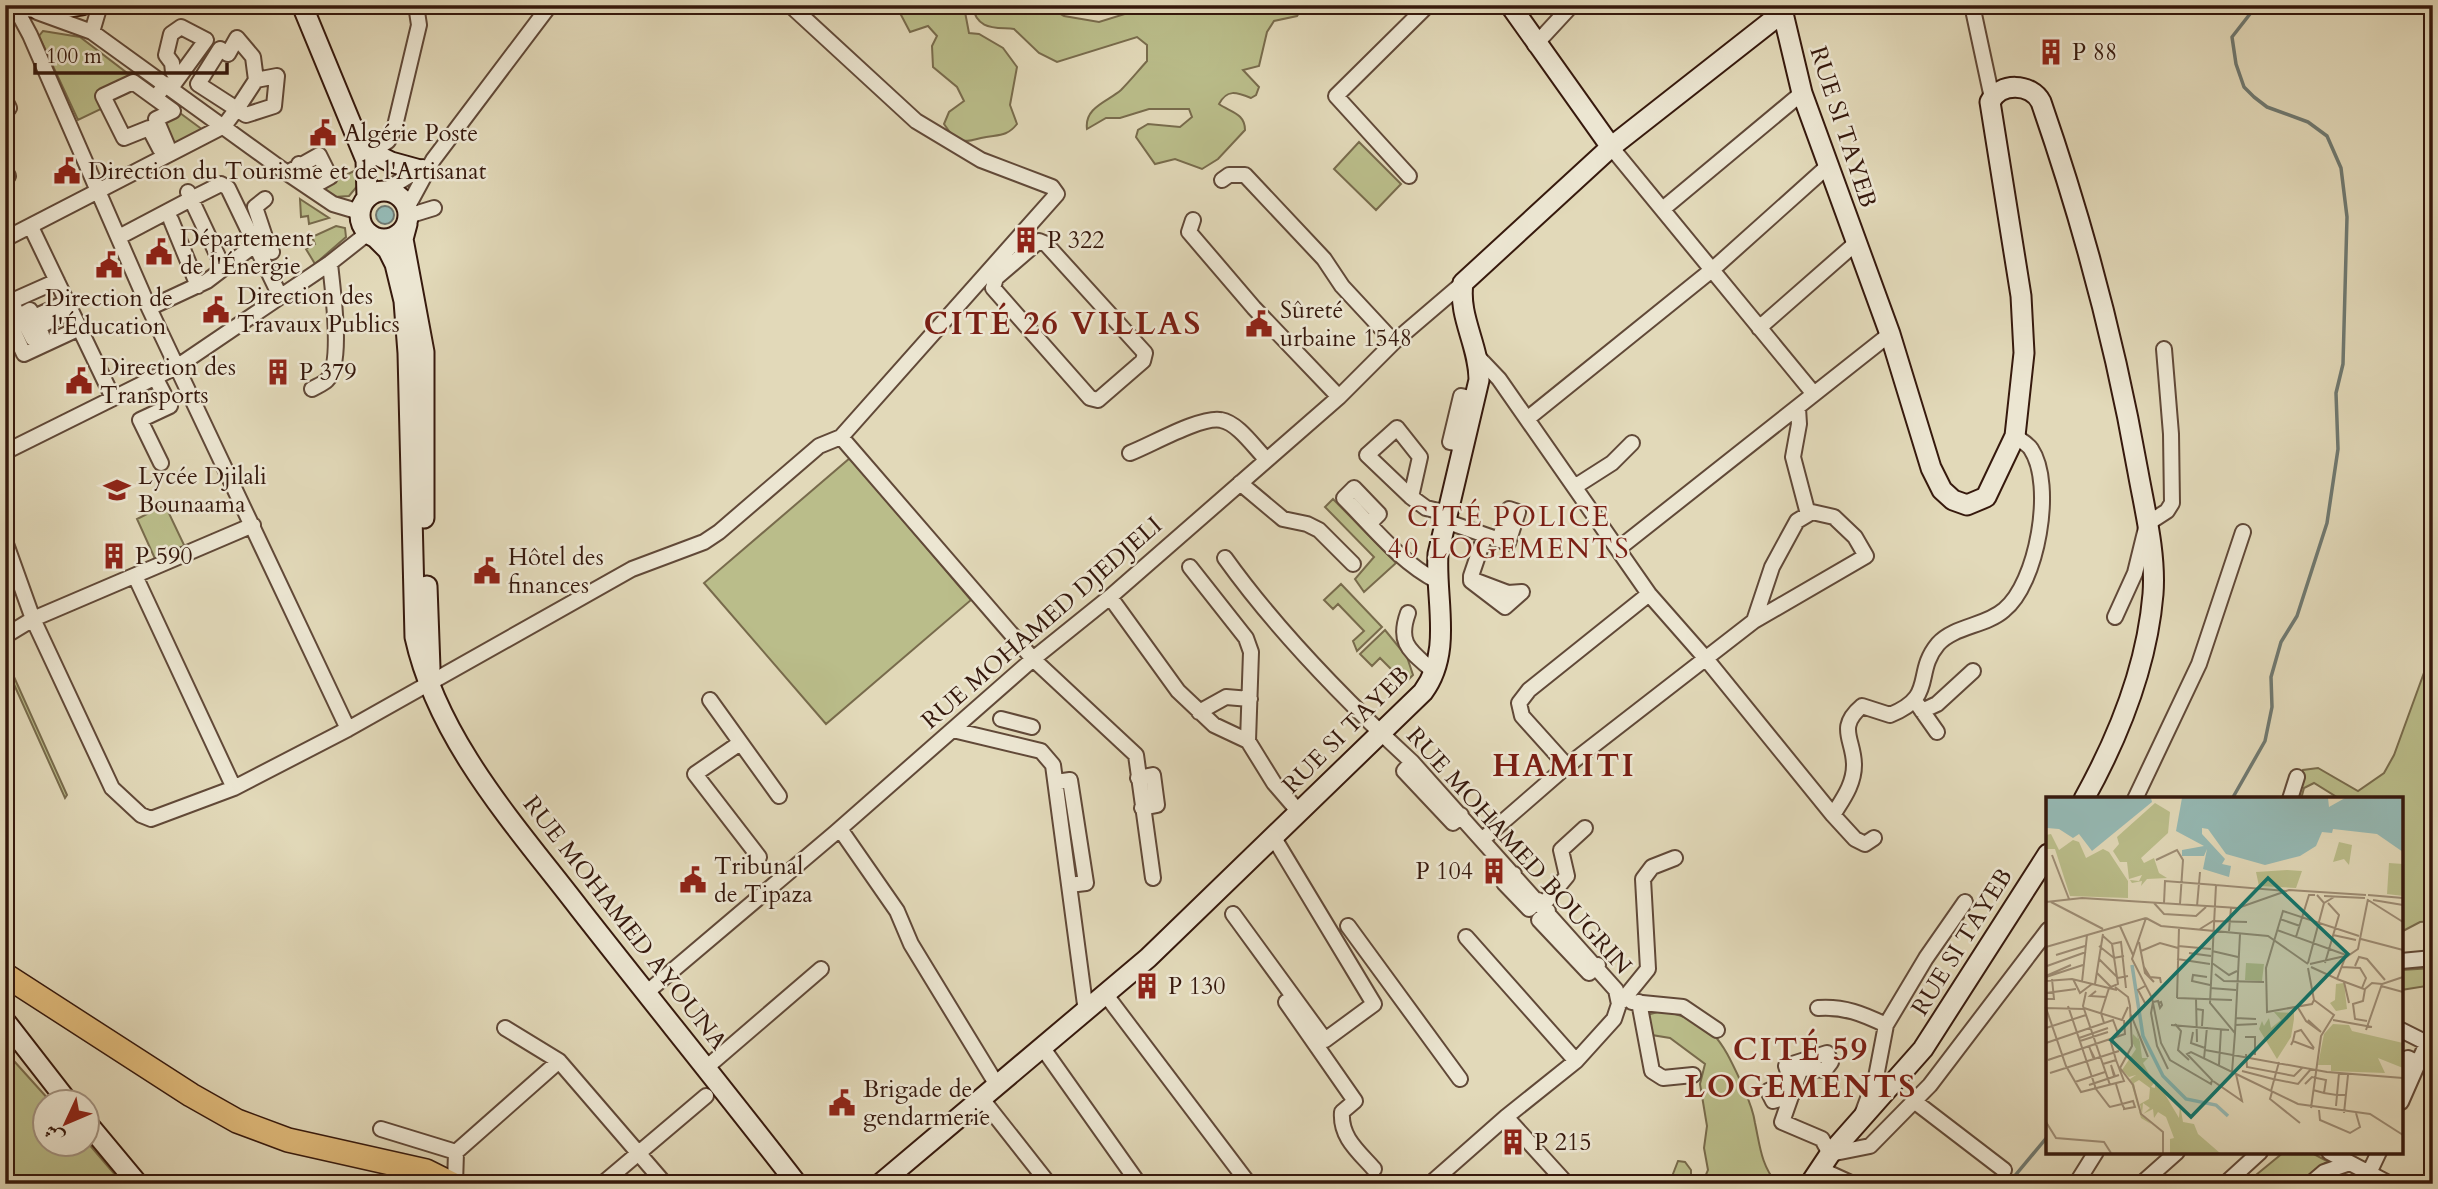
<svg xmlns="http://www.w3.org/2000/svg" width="2438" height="1189" viewBox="0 0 2438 1189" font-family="Cardo,Amiri,serif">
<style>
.green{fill:#babd8a;stroke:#786b4c;stroke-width:2}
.water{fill:#95b9b4;stroke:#6f7971;stroke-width:2}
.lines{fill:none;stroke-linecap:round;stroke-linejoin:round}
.stream{stroke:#6f7971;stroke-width:3.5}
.street-casing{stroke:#614938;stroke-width:18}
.secondary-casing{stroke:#36190d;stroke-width:23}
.primary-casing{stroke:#36190d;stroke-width:26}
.street{stroke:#ece6d2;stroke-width:14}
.secondary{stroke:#ece6d2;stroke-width:19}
.primary{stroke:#e1bc7c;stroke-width:23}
.labels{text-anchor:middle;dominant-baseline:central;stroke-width:5;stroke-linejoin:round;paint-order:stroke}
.poi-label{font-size:24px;fill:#36190d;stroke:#ece6d2;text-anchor:start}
.street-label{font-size:24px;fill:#36190d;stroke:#ece6d2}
.quarter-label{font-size:28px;letter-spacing:2px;fill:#7a1f14;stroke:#ece6d2}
.district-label{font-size:32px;font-weight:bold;letter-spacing:2px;fill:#7a1f14;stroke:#ece6d2}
.inset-river{fill:none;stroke:#95b9b4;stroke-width:3.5}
.inset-road{fill:none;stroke:#9d8c74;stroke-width:2}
.view{fill:#0f766e;fill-opacity:0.15;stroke:#0f766e;stroke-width:3.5}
.inset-edge{fill:none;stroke:#36190d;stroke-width:3.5}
</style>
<rect width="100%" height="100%" fill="#e2d9b9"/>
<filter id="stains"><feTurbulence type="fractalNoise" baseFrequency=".00286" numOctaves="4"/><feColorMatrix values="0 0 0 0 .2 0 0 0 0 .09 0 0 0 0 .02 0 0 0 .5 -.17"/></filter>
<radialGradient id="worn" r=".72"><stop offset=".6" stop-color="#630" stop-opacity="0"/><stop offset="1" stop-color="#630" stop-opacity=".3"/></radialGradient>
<path class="green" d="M888,5H960L965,12L969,33L979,34L1003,48L1017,67L1010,105L1017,124C1006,138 997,134 981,138C962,143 957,144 944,124L949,112L964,101L957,87L933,67L932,46L937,36L928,26L910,32L900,13Z
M972,5L1017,8L1045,5L1064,16L1099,22L1141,9L1142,5H1304L1297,16L1274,21L1267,32L1259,66L1243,70L1259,87L1256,95L1251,98C1236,92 1227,89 1219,104C1230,112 1245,113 1245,130L1218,159L1202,169L1175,159L1155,164L1136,137L1138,130L1148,124L1180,127L1192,117L1189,109H1149L1120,118H1106L1087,129C1084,107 1109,101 1121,90C1130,81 1138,71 1147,61V45L1137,37L1057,62L1039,53L1014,29C995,27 977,31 972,5Z
M43,31L80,37L131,76L103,108L78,120L39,36Z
M180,113L203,130L173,145L161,122Z
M1359,142L1401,184L1376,210L1334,169Z
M356,170L359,184L349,196L334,197L320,188Z
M300,199L329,218L309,224L308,216L301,217Z
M336,226L345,228L346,237L315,264L306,249L315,244L312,237Z
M850,458L971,600L826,724L704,583Z
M1333,499L1396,563L1364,592L1355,579L1374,557L1325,507Z
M165,505L185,547L156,561L137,519Z
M1341,584L1382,627L1357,651L1353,641L1364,631L1338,604L1333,609L1324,600Z
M1385,630L1407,657L1413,675L1405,683L1380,658L1372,666L1360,654Z
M2433,648V921L2420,922L2401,932V799H2340L2314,783L2304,788L2301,799H2294L2303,770L2318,768L2358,791L2384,773L2394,755Z
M10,668L67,795L65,798L8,671Z
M2433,968V985L2401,990V970Z
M1661,1011C1712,1020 1721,1039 1741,1082C1747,1096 1753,1108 1755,1123C1760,1146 1761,1165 1777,1184H1702L1708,1170L1704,1148L1707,1126L1700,1084L1705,1064L1670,1038L1652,1035L1647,1015Z
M5,1051L50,1101L46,1102V1144L88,1143L123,1184H5Z
M2284,1152H2310L2327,1161L2304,1184H2245Z
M1678,1161L1685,1162L1691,1170V1184H1665L1671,1179Z"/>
<path class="water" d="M376 215a9 9 0 1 1 18 0a9 9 0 1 1-18 0Z"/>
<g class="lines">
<path class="stream" d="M2232,799L2265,741L2272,707L2271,677L2281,642L2297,616L2327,523L2338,449L2336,393L2343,364L2347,217L2341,168L2327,136L2308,122L2267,107L2254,97L2244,87L2236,64L2232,37L2257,5
M2008,1184L2048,1136"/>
<g class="street-casing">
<path id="street" d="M1972,5L1992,98
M15,7L30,35L149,308L348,729
M37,12L92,32L287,173L333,204L360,212
M92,32L100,5
M237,38L253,57L256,80L277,76L274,106L246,115L198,84L220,49L228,54Z
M1535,45L1572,5
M171,88L206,40L181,27L171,34L166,55L172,63L173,72L179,77
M155,98L173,111L156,119L167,145L160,149L149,128L124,138L103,96L133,82L155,98L166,84
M5,100L9,108L5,109
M237,109L256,80
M5,121V122
M1611,147L1814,394
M373,151L388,141L394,130L419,25L416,5
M5,171L8,176L5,178
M287,173L319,155L330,177L321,182L299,164
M1409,176L1336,96L1428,5
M1222,180L1229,175H1245L1324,259L1342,286L1394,342
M386,190L423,167
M407,208L433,160L550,5
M1664,208L1802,93
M408,216L434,208
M171,220L198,286
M1193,220L1189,232L1254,308L1339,397
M31,227L113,398
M119,237L191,199L188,192
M265,237L272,252
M5,239L224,126L236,110
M1039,241L1046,244L1145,353L1143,361L1098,400L1090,398L993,288L996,278Z
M223,267L191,199L221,184L228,188L280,296
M57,281L12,301L15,309L5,313L24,354L80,328
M67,302L34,317L30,310L21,315L33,339L42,335L38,327L71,311
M149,308L207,281L265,237L255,207L265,199
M1759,328L1856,243
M1479,358L1499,379L1649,594L1707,660L1833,815L1855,839L1865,844L1874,838
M155,377L170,406L140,420L161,463
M312,389C317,386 323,384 327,380C344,364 332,286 330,263
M1798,408L1799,424L1793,457L1808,514
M1527,419L1713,269L1828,166
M841,437L1033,659L1136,755L1153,878
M1464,445L1450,442L1461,396L1475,399
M5,452L178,366L330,263L368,233
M1130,453C1151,445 1201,416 1221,420C1238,423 1254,447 1266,459
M1240,483L1283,519L1307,524L1319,530L1353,564
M1576,486L1612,463L1632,443
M1411,497L1367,455L1397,428L1420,457L1411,497L1426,508L1447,513
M1445,521L1508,543L1518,512L1509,509L1499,540
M1369,524L1379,514L1354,488L1344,498C1373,527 1400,562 1437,581
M5,541L33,619L112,788L141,815L151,819L234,788L348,729L632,569L704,542L719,532L819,446L841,437L1057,194L1052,187L981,160L916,121L790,5
M1618,549L1890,334
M1225,558C1278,632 1346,701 1412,762L1616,990L1619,1004L1614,1019L1576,1061L1506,1117L1430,1184
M1190,567L1246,638L1251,652L1248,741
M136,578L234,788
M1471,579L1508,593L1522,592L1505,607L1471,581V576L1485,535
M1110,597L1178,691L1214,725L1248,741L1274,783L1299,812
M1408,613C1396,646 1413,652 1435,673
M2115,617L2135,573L2147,524L2167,511L2172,503L2171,434L2164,349
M5,636L33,619L253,525
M710,700L779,796
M1918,705L1937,732
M1922,711L1937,704L1973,671
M1199,712L1226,697L1250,699
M1001,719L1032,727
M953,730L1041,751L1053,765L1086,1012
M740,743L695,774L759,857
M1412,762L1404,771L1453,823L1461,815
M1567,766L1522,716L1519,703L1529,690L1649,594
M1138,778L1153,775L1157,805L1142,808
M1056,782L1070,780L1086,883L1069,885
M2135,799L2199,664L2243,532
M2290,799L2297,777
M1833,815C1842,800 1854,785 1854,765C1854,739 1836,728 1862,706L1890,715C1937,696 1913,674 1938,644C1954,626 1986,626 2004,610C2037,584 2055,485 2031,449C2028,444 2020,440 2015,436
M840,829L897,911L911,944L997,1085
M1483,839L1567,766L1754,621L1772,567L1797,521L1812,512L1834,517L1855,537L1866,556L1754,621
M1514,874L1504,883L1529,909L1538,900
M1543,905L1567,876L1561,850L1585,828
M1548,911L1539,920L1589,973L1598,965
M1233,914L1325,1040L1374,1004L1274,838
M1348,926L1460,1079
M1466,937L1576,1061
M2401,961L2433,958
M646,993L835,833L1033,659L1110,597L1339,397L1394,342L1463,283
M1106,995L1249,1184
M1622,1001L1648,969L1643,879L1652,867L1675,858
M1286,1002L1355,1101L1342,1112C1340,1137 1358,1151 1374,1169
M1632,1002L1683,1007L1717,1030
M1639,1002L1652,1071L1663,1078L1693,1075
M1818,1008C1844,1006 1863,1014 1886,1025
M505,1028L559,1061L665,1184
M2401,1030L2427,1043L2401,1102
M1042,1047L1139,1184
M707,1067L821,969
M2401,1072L2408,1058L2418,1063
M1792,1095L1773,1101L1768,1091L1791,1081L1786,1066L1827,1053L1831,1062L1825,1070L1801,1068L1782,1122L1822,1139L1830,1154L1870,1146L1930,1085L2048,930
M982,1099L1049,1184
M1914,1101L2004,1170
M1863,1112L1876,1077L1886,1025L1926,958L1965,902
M1506,1117L1567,1184
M381,1129L456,1152
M2329,1152L2390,1184
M1820,1169L1853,1184
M2369,1173L2379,1152
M455,1184L456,1152L559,1061
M602,1184L706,1096
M2076,1184L2096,1152
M2141,1184L2177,1152
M2225,1184L2260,1152
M2310,1184L2324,1172L2350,1163"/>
</g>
<g class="secondary-casing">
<path id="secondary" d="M6,5L56,9L82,5
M302,5L366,160L367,197
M1510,5L1611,147
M1781,5L1802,93L1890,334L1931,468L1942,490L1953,500L1967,505L1986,497L2015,436L2024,353L2021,296L1990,102C2000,82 2031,83 2041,102C2083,223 2116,347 2138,472C2145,511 2156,554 2153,594C2147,666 2119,736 2084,799
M373,153L391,162L420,170
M360 215a24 24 0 1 1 48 0a24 24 0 1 1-48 0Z
M407,224L403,239L424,352V518
M376,238L388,250L395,264L404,301L408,353L415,637C438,741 516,826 579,908C651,1000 725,1091 797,1184
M427,586L430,668
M5,1021L68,1102
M88,1124L138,1184
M880,1184L1148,958L1423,692C1453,652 1435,599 1438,554L1479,380C1479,345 1458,317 1463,283L1611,147L1783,12
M1810,1184L1830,1154L1923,1049L2048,854"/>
</g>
<g class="primary-casing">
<path id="primary" d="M5,975L191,1095L237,1121L288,1140L426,1171L452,1184"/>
</g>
<use href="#street" class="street"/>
<use href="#secondary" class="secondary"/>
<use href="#primary" class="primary"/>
</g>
<defs>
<g id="building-bare" transform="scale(2.1)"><path d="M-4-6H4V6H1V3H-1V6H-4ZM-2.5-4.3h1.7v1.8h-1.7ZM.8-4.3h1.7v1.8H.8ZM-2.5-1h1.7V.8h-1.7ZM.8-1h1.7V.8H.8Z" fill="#8f2418" stroke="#ece6d2" stroke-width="2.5" paint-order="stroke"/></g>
<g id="civic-bare" transform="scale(2.1)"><path d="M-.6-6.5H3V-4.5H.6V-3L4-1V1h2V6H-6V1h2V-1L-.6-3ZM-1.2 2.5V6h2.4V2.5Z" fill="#8f2418" stroke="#ece6d2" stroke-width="2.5" paint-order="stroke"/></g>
<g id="school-bare" transform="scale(2.1)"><path d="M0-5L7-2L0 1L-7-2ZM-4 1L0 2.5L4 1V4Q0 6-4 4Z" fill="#8f2418" stroke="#ece6d2" stroke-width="2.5" paint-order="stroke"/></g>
</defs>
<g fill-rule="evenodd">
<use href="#building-bare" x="2051" y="52"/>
<use href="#civic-bare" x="323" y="133"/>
<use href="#civic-bare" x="67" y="171"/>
<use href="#building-bare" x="1026" y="240"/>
<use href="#civic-bare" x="159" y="252"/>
<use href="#civic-bare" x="109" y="265"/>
<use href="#civic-bare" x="216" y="310"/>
<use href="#civic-bare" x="1259" y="324"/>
<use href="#building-bare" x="278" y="372"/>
<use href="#civic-bare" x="79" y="381"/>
<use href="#school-bare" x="117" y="490"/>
<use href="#building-bare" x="114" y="556"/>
<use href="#civic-bare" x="487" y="571"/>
<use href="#building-bare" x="1494" y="871"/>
<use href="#civic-bare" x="693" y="880"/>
<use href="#building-bare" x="1147" y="986"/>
<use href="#civic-bare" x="842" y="1103"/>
<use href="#building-bare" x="1513" y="1142"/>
</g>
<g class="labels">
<g class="poi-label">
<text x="2072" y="52">P 88</text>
<text x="344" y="133">Algérie Poste</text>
<text x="88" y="171">Direction du Tourisme et de l'Artisanat</text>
<text x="180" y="238">Département<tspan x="180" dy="28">de l'Énergie</tspan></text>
<text x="1047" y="240">P 322</text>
<text x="237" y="296">Direction des<tspan x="237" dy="28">Travaux Publics</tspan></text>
<text x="109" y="298" text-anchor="middle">Direction de<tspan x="109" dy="28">l'Éducation</tspan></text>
<text x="1280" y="310">Sûreté<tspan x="1280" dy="28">urbaine 1548</tspan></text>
<text x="100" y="367">Direction des<tspan x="100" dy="28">Transports</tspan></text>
<text x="299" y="372">P 379</text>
<text x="138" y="476">Lycée Djilali<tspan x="138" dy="28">Bounaama</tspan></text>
<text x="135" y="556">P 590</text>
<text x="508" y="557">Hôtel des<tspan x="508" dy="28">finances</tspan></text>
<text x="714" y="866">Tribunal<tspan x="714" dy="28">de Tipaza</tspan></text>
<text x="1473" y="871" text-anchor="end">P 104</text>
<text x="1168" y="986">P 130</text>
<text x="863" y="1089">Brigade de<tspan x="863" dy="28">gendarmerie</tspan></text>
<text x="1534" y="1142">P 215</text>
</g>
<g class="street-label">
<text transform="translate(1843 127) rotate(72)">RUE SI TAYEB</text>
<text transform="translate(1042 623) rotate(-41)">RUE MOHAMED DJEDJELI</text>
<text transform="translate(1346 730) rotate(-45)">RUE SI TAYEB</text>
<text transform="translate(1519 851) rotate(48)">RUE MOHAMED BOUGRIN</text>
<text transform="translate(625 923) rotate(52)">RUE MOHAMED AYOUNA</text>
<text transform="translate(1962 942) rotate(-58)">RUE SI TAYEB</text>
</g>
<g class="quarter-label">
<text x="1509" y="517">CITÉ POLICE<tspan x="1509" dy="32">40 LOGEMENTS</tspan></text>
</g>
<g class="district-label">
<text x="1063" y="324">CITÉ 26 VILLAS</text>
<text x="1564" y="766">HAMITI</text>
<text x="1801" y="1050">CITÉ 59<tspan x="1801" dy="37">LOGEMENTS</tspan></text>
</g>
</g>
<g transform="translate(2046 797)">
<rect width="357" height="357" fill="#e2d9b9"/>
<path d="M109,6L124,15L122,36L95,61L98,66L108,61L113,76L121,81L101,82L95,89L96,84L86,86L84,83L93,84L96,78L83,82L81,65H74L67,54L73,47L71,40ZM5,37L13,53L27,43L33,45L40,61L57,52L63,55L82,84V101L24,99L9,52H0V38ZM293,45L306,48L303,68L298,62L287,65ZM343,66L357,67V99L341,97ZM241,73L256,74L250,91L213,89L210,75ZM200,166L218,167L216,184L199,183ZM298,186L301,212L290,214L284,206L289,203L290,187ZM228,215L248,216V222L245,240L231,262L213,232L216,224L218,229L223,221L225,231L235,223ZM287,227L303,228L306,234L357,246V271L332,261L339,276L285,274V268H296H272L278,237ZM90,234L94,245L96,261H102L97,266L108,286L105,290L109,291V286L117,294L133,321L134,308L137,325L148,327L152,337L174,356H124V342L128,341L120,320L112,315L108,321L107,312L97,317L104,311L97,306L96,317L94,307L103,302L104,291L93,283L88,286L93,314L105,327L95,321L84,282L90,278L83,280L76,273L90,252L86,245L87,237L92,242Z" fill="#babd8a"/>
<path d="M0,1H105L106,5L46,54L33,37L27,41L13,32L1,31ZM136,1H282L283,10L299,1H357V55L331,37L287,32L286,36L276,35L270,49L254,59L219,68L180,57L162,32L156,31V37L179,62L176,67L185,69L183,80L157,72L161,52L158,59H136V53L158,49L130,34Z" fill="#95b9b4"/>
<path class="inset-river" d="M86,168L97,239L117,279L140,302L170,308L182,319"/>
<path class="inset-road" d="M6,58L23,102M110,63L131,53L137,63L134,107M271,98L278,106L288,100M322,98L357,101M278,99L319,101M322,103L357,125M327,103L357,108M0,105L36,101L192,111L243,93L320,98M5,105L57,132M108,106L118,117L150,119L160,110M118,106L119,84L170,88M151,109L154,75M100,121L86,162L106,201L115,246L124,263L165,287L166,283L141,257L145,255L186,275L189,236L164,206L170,88L240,94M100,121L115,129L222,139L262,167M234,122L254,129M74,129L87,158M154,132L167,124L201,125M231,133L300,158M183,134L185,111M287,138L310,143M57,139L66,147L75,145L80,191M250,140L263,98H269M315,142L357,153M93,145L99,176L108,185M53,149L68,161L78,159M132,149L165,152M0,150L100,121M95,154L114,146L132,151M166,154L192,160M143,156L165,159M10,158L39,149M53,162L72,181L82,179M131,162L164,167M166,166L183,178L191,174M262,166L278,106M279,166L293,118L282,106M264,167L299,159M1,169L40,155M309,169L313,160L321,162L339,183M98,170L104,180L114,181L115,186M265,170L291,182L299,161L312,152L322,102M296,170L314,171L320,181L316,191M262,171L268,203L288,218L275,239L265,311M51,176L65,190L72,187L66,147M169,177L178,184L218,185M0,179L25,168M0,180L37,168M161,180L147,178L146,184L164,188M27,182L34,196L46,187M291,182L318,192M0,184L26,182L71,193M36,185L41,138M298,185L303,206M49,187L57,137M335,189L357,195M69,190L82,200L84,209L86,249L74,271L87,288L95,317L117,335V356M164,191L190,193M50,194L44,199L60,200M40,195L37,209L64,288M0,196L30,192M131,201L133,131M131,201L186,203M1,202H8L6,182M150,202L151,245M268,203L266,207L221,215L220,171L237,114L313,139M99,206L92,193L99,189M113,206L115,205L116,208L114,211L112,204L107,205L105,216L111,249L122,272M22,209L50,292L63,309L64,310L76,307L87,304L89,310L78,312V311L76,307L70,287M251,209L260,224L275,235L262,223M38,211L76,223L82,210M38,212L0,211L20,269L35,295L78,284L70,263M150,212L157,213L156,229M85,218L102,260M189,221L210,222M287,223L326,230M321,224L309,222L307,207L317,204L319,192L326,186L336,187M58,226L55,216L63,191M129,227L135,234L132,253L143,263M125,228L183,233M189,228L211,227M0,231L40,218M320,233L336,187L357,180M147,235L145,246L159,251M189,236L194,137M199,240H209V258M33,241L62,231M34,244L62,235M247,244L249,235L255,233L268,251M0,246L67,223L73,239M245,248L247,244L268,252M43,249L47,260H48L44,252M159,253L281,275L357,281M200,257L201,270L248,279L256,271M158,262L161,230M2,263L79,237L78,223M57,267L70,263L64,242M173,268L175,232M196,274L227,282M186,275L252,307L324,317L357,338M4,276L73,254M293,276L291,298H300M68,279L65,268L69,279M227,282L252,287L265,272M167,284L196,304L190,277M29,285L59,275M259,287L266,280L280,283L278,296L267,293M43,288L73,278M225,294L233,265M226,295L224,302L254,326M278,296L291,298L290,309M273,313L274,323L304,336L314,330L310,316M298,316L302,278M0,325L10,341L58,345L65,356"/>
<path class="view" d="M222,81L302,157L145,320L65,243Z"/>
<rect width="357" height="357" class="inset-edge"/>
</g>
<rect width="2438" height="1189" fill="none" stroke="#e2d9b9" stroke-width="28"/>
<rect x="7" y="7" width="2424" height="1175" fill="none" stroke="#36190d" stroke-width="3.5"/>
<rect x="14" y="14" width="2410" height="1161" fill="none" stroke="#36190d" stroke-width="2"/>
<g transform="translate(66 1123) rotate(226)"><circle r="33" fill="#ece6d2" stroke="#a39483" stroke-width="2"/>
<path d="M0-5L12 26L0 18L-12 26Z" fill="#8f2418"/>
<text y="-10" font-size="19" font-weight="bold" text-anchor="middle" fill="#36190d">ش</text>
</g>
<path d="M35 63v10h192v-10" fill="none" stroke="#36190d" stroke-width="3.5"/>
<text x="46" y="63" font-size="21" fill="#36190d" stroke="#ece6d2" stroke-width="5" paint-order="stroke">100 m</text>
<rect width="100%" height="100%" filter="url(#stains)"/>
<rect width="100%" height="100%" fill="url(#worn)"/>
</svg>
